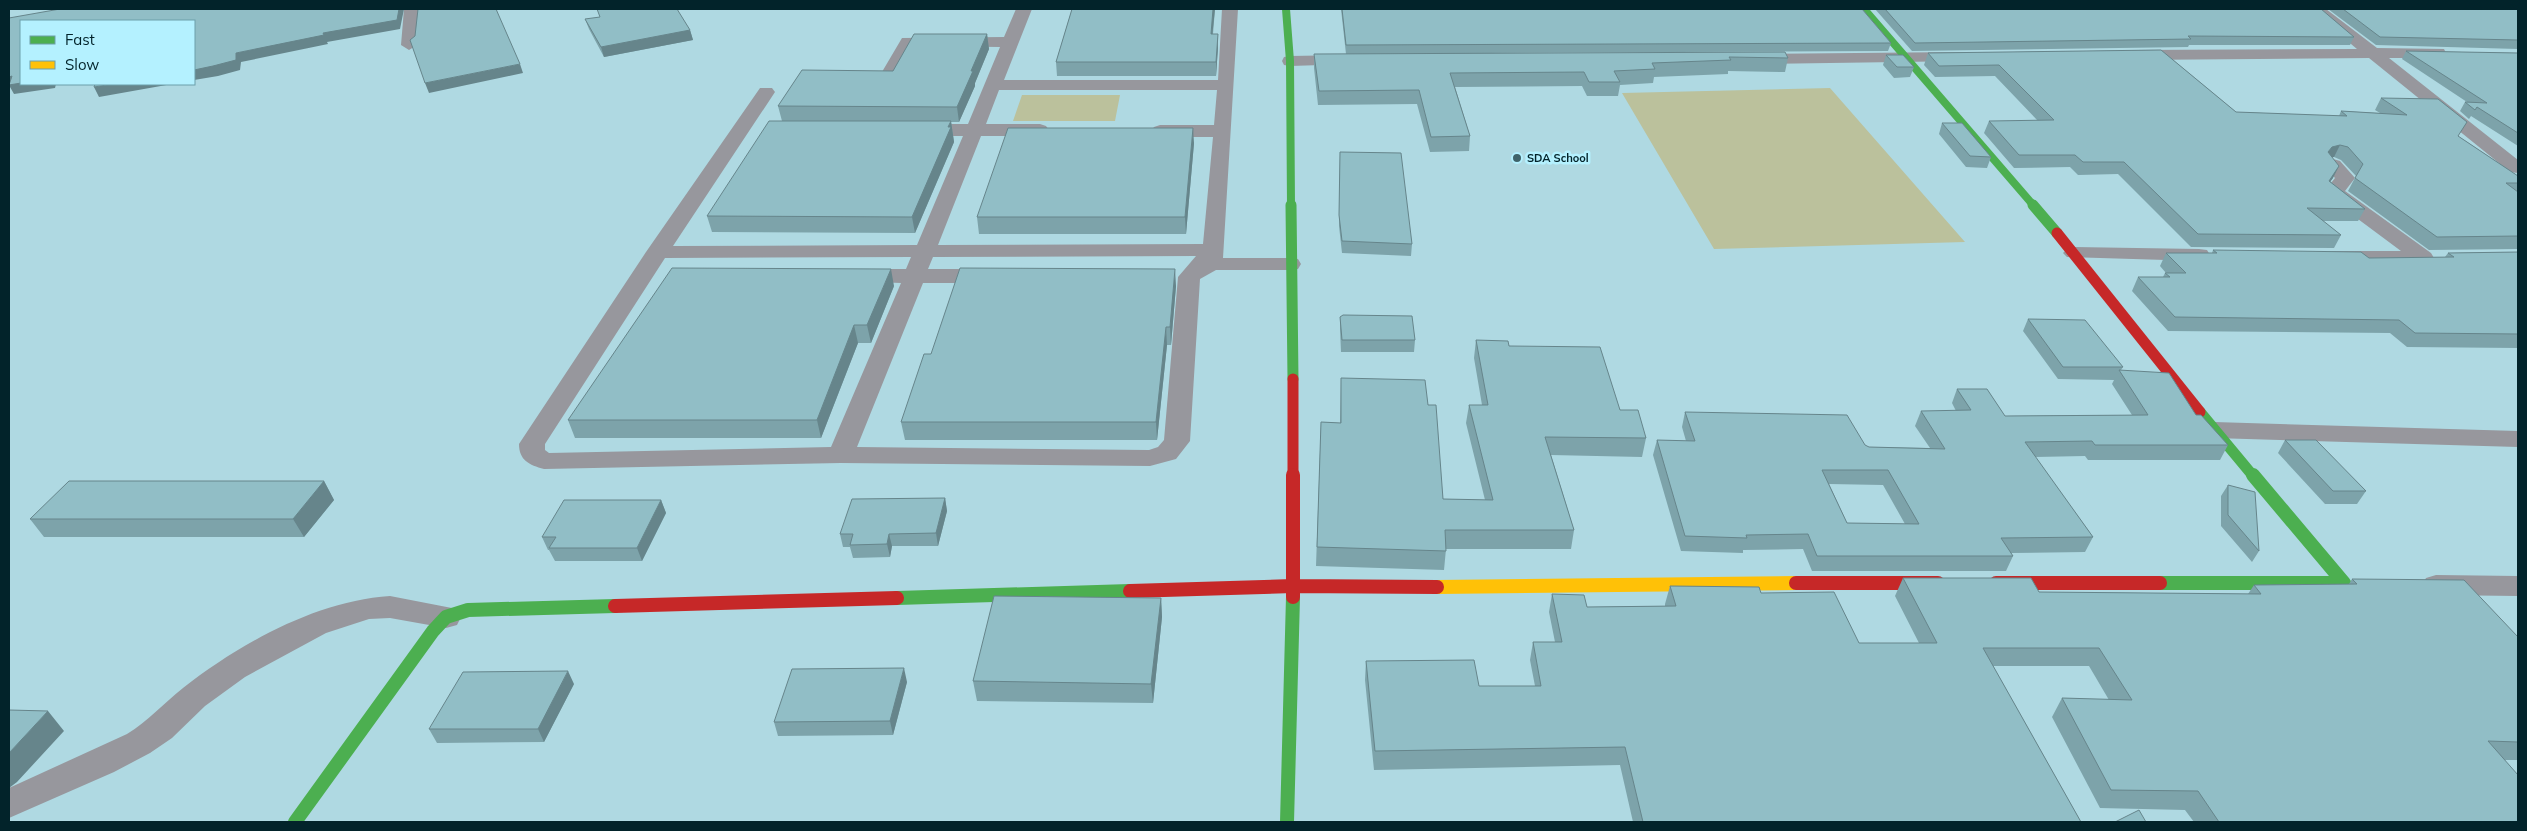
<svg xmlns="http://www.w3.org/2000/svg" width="2527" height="831" viewBox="0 0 2527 831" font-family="Mulish,sans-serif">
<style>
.green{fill:#bbc19c}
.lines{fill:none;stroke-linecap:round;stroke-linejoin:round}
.street{fill:#97979d;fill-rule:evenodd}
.fast-far2{stroke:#4caf50;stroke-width:8}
.fast-far1{stroke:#4caf50;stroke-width:11}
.fast{stroke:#4caf50;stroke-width:14}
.slow{stroke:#ffc107;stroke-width:14}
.jam-far1{stroke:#c62828;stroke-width:11}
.jam{stroke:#c62828;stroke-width:14}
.wall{fill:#7da3aa;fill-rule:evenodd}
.shaded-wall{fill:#66858b}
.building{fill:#91bec6;stroke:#66858b;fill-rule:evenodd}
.poi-dot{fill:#3f636a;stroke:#b4f1ff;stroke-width:2}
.labels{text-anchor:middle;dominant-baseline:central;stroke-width:5;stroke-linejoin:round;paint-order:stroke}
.far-poi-label{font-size:11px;font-weight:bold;fill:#02232a;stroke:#b4f1ff;text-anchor:start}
</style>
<rect width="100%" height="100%" fill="#afd9e2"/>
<path class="green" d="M1830,88L1965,242L1714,249L1622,93Z
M1022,95H1120L1115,121H1013Z"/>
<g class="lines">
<path class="street" d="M404,9H420L417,45L409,50L401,45Z
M1016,9H1032L1004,80H1218L1222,9H1238L1223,258H1290L1298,259L1301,264L1298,269L1290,270H1216L1200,279L1190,441L1176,459L1150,466L841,463L544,469C529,465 519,460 519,444L646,252L760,88H772L775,92L673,246L917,245L963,136H918L912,134L909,130L912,126L918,124H968L1000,47L913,46L894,81H882L879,77L902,38L1004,37ZM999,90H1217L1214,125H1160L1154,127L1151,131L1154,135L1160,137H1213L1203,244L938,245L981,136H1040L1046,134L1049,130L1046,126L1040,124H986ZM1196,256L1178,277L1164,440L1158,447L1149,450L857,447L923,283H990L998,281L1001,276L998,271L990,269H928L933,257ZM911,257L906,269H858L850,271L847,276L850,281L901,283L831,447L549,453L545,450V444L665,258Z
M2309,9H2326L2377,48L2444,49L2446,53L2438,58H2389L2518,160V173L2510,172L2369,58L2133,60L2125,55L2133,50L2357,49Z
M1961,52L1967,53L1969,57L1967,61L1753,64L1747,63L1745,59L1747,55L1753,54Z
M1348,55L1354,56L1356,60L1354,64L1290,66L1284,65L1282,61L1284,57L1290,56Z
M2333,159L2340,161L2355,178L2345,191L2431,253L2434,258L2431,263L2414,264L2326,262L2323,257L2326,252L2334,251H2401L2327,196L2324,192L2335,178L2323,165L2326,161Z
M2074,247L2199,249L2207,250L2210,255L2207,260L2199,261L2067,257L2063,253L2067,249Z
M2214,422L2518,431V447L2214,438L2205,436L2201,430L2205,424Z
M2436,575L2518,576V596L2436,595L2426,592L2422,585L2426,578Z
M390,596L457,609L461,617L457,625L446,628L390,618L369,619L326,633L245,677L205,706L172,738L150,753L114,772L9,818V788L127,734C148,721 164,703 183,688C241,643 316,601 390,596Z"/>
<path class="fast-far2" d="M1286,9L1290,61L1291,206
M1864,9L2034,206"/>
<path class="fast-far1" d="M1291,205L1293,379
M2033,205L2057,233
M2200,412L2254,477"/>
<path class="fast" d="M2160,583H2344L2253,475
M897,598L1130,591
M295,822L433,631L446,617L468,610L615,606
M1287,822L1293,597"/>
<path class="slow" d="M1437,587L1796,583"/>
<path class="jam-far1" d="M2057,233L2200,412
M1293,379V477"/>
<path class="jam" d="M1293,475V597
M1796,583H1938
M1996,583H2160
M1130,591L1293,586L1437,587
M615,606L897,598"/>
</g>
<path class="wall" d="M1072,9H1215L1213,34H1218V47L1216,76H1057L1056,62Z
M1341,9H1862L1891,43L1888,51L1487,53L1788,58L1785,72L1728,71V74L1654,77L1653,83L1620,85L1618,96H1587L1582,86L1455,87L1470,136L1469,151L1430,152L1417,104L1318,105L1314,68V54H1346Z
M1875,9H2321L2354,37L2350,45H2189L2188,47L1912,51Z
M2328,9H2518V49L2376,45Z
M585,19L690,30L693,40L604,57L589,29Z
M987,34L989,49L975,83V86L959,122H951L954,142L915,233L712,232L707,216L782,121L778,106L893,71Z
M2161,50L2236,112L2339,116L2341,111L2380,113L2375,110L2381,98L2458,136L2518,176V249L2429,250L2348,191L2356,176L2341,160L2334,157H2333V178L2330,181L2365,209L2358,221H2323L2341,235L2334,248L2191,247L2118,174L2078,175L2070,167L2014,168L1984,133L1989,121H2038L1995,76L1935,77L1924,65L1928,53Z
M2406,51L2518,53V146L2471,116L2469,119L2460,111L2465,102H2467L2402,59Z
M1886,55L1914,67L1910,77L1894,78L1883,65Z
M1942,123L1991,157L1987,168L1966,167L1939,134Z
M1194,143L1186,234H979L977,217Z
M1340,152L1412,244L1411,256L1342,253L1339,226Z
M2213,250L2369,258L2445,257L2448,253L2518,252V348L2407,347L2390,333L2168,331L2132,291L2138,277H2163L2165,273H2166L2160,266L2166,253H2212Z
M894,286L871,343H858L821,438H575L568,420Z
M1176,286L1171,345H1167L1157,440H905L901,422L931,354Z
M1340,317L1415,340L1414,352H1341L1340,329Z
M2028,319L2123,367L2121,370L2196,415L2228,445L2220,460H2088L2085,456L2035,457L2093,537L2085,552L2011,553L2013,556L2006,571H1812L1803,549L1743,550V553L1681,551L1653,455L1657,440L1686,441L1682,427L1685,412L1869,447L1930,448L1915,426L1921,411H1956L1952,403L1957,389L2005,416L2132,415L2112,384L2114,380L2058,379L2023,331ZM1829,484L1883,485L1905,524L1847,523Z
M1476,340L1509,346L1620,410L1646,438L1642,457L1551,455L1574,530L1571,549H1446L1444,570L1316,566L1321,422L1340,423L1341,378L1428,405L1443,499L1485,500L1466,423L1469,405H1482L1474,358Z
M2285,440L2366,491L2357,504H2325L2278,453Z
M324,481L334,500L304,537H44L30,519Z
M2228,485L2259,551L2252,562L2221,526V496Z
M945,498L947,511L938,546H892L890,557L853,558L850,547H843L840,534Z
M661,500L666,513L642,561H555L549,550H548L542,537Z
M1903,578L2039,592L2248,594L2254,585L2349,584L2352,579L2518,637V760H2505L2518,822H2194L2185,810L2100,808L2052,717L2062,698L2109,700L2089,666H1993L2081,822H1633L1620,765L1374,770L1365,680L1366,661L1479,686H1535L1530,660L1533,642H1555L1549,612L1552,594L1587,607L1665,606V604L1670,586L1761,593L1859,643H1919L1895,596Z
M1161,598L1162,617L1153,703L977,701L973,681Z
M907,682L893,735L778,736L774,722Z
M574,684L544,742L437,743L429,729Z"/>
<path class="shaded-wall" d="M399,9H404L400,29L327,42L328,44L241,62L240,70L218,76L194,80V70L236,53L323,33Z
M1213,9H1215L1211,47V34Z
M690,30L693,40L604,57L601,47Z
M987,34L989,49L975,83V86L959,122L957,107L971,71Z
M1218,34V47L1216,76V62Z
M520,64L523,73L429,93L425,83Z
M12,76L21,83V84H56L55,88L14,94L10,87H9V77Z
M113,84H172L99,97L94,87Z
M951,121L954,142L915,233L912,217Z
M1193,128L1194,143L1186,234L1185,217Z
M2340,145L2334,157L2325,159L2328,152L2332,147Z
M2339,166L2333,178L2322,193L2329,181Z
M891,269L894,286L871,343L867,325Z
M1175,269L1176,286L1171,345L1170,327Z
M854,325L858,343L821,438L817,420Z
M1166,327L1167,345L1157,440L1156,422Z
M324,481L334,500L304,537L293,519Z
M945,498L947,511L938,546L936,533Z
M661,500L666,513L642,561L637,548Z
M889,534L892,546L890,557L887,544Z
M1161,598L1162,617L1153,703L1151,684Z
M904,668L907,682L893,735L890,721Z
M568,671L574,684L544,742L538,729Z
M48,711L64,731L17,782L9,788V753Z"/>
<path class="building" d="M60,9H399L397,20L323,33L324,35L236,53V60L213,66L194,70V21H21V83L9,85L12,76L9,77V18Z
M418,9H496L520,64L425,83L410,40L415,36Z
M597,9H677L690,30L601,47L585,19L600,17Z
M1072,9H1213L1211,34H1218L1216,62H1056Z
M1342,9H1862L1891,43L1346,45Z
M1885,9H2321L2354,37L2188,36L2191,39L1915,43Z
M2343,9H2518V40L2380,37Z
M914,34H987L971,71H973L957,107L778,106L802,70L893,71Z
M2161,50L2236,112L2347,116L2341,111L2407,115L2381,98L2438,99L2467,122L2458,136L2518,176V183H2506L2518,192V236L2437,237L2355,178L2363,164L2348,147L2340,145L2332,147L2328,152L2339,166L2329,181L2365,209L2307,208L2341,235L2198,234L2124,162H2083L2075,155H2019L1989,121L2054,120L1999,65L1939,66L1928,53Z
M2406,51L2518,53V133L2477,107L2475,110L2465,102L2487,103Z
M1785,52L1788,58L1729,57L1731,60L1652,63L1655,69L1614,71L1620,82H1589L1584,72L1450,73L1470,136L1431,137L1419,90L1319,91L1314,54Z
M1886,55H1903L1914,67H1897Z
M95,84H113L94,87Z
M769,121H951L948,127H951L912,217L707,216Z
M1942,123H1962L1991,157L1970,156Z
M1008,128H1193L1185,217H977Z
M1340,152L1401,153L1412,244L1342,241L1339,215Z
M2213,250L2361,252L2369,258L2454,257L2448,253L2518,252V334L2415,333L2399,320L2175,317L2138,277H2170L2165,273H2186L2166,253H2217Z
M672,268L891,269L867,325H854L817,420H568Z
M960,268L1175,269L1170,327H1166L1156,422H901L924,354H931Z
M1343,315L1412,316L1415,340H1342L1340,317Z
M2028,319L2085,320L2123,367H2063Z
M1476,340L1508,341L1509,346L1600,347L1620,410H1638L1646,438L1545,437L1574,530H1445L1446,551L1317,547L1321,422L1341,423V378L1425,380L1428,405H1436L1443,499L1493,500L1469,405H1488Z
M2119,370L2169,373L2196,415H2201L2228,445H2095L2092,441L2025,442L2093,537L2001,538L2013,556H1817L1808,534L1746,535L1747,538L1685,536L1657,440L1695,441L1685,412L1847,415L1865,445L1869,447L1945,449L1921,411L1971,410L1957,389H1987L2005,416L2148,415ZM1822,470H1888L1919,524L1847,523Z
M2285,440H2316L2366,491H2333Z
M69,481H324L293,519H30Z
M2228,485L2255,492L2259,551L2228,515Z
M945,498L936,533L889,534L887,544L850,545L853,534H840L852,499Z
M564,500H661L637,548H549L556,537H542Z
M1903,578H2031L2039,592L2261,594L2254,585L2357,584L2352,579L2464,580L2518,637V742L2488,741L2518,775V822H2219L2198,791L2111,790L2062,698L2132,700L2099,648H1983L2081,822H1643L1625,747L1375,751L1366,661L1474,660L1479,686H1541L1533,642H1562L1552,594L1584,595L1587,607L1676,606L1670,586L1759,587L1761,593L1834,592L1859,643H1937Z
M994,596L1161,598L1151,684L973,681Z
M904,668L890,721L774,722L792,669Z
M568,671L538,729H429L463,672Z
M9,710L48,711L9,753Z
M2139,810L2146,822H2115Z"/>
<circle class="poi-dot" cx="1517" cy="158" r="5"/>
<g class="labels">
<g class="far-poi-label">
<text x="1527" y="158">SDA School</text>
</g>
</g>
<rect width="2527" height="831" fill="none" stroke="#02232a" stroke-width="20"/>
<rect x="20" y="20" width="175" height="65" fill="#b4f1ff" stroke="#6d9faa"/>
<rect x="30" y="36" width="25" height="8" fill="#4caf50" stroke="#6d9faa"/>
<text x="65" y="45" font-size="15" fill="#02232a">Fast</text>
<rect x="30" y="61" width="25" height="8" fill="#ffc107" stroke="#6d9faa"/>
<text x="65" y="70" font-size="15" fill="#02232a">Slow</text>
</svg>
